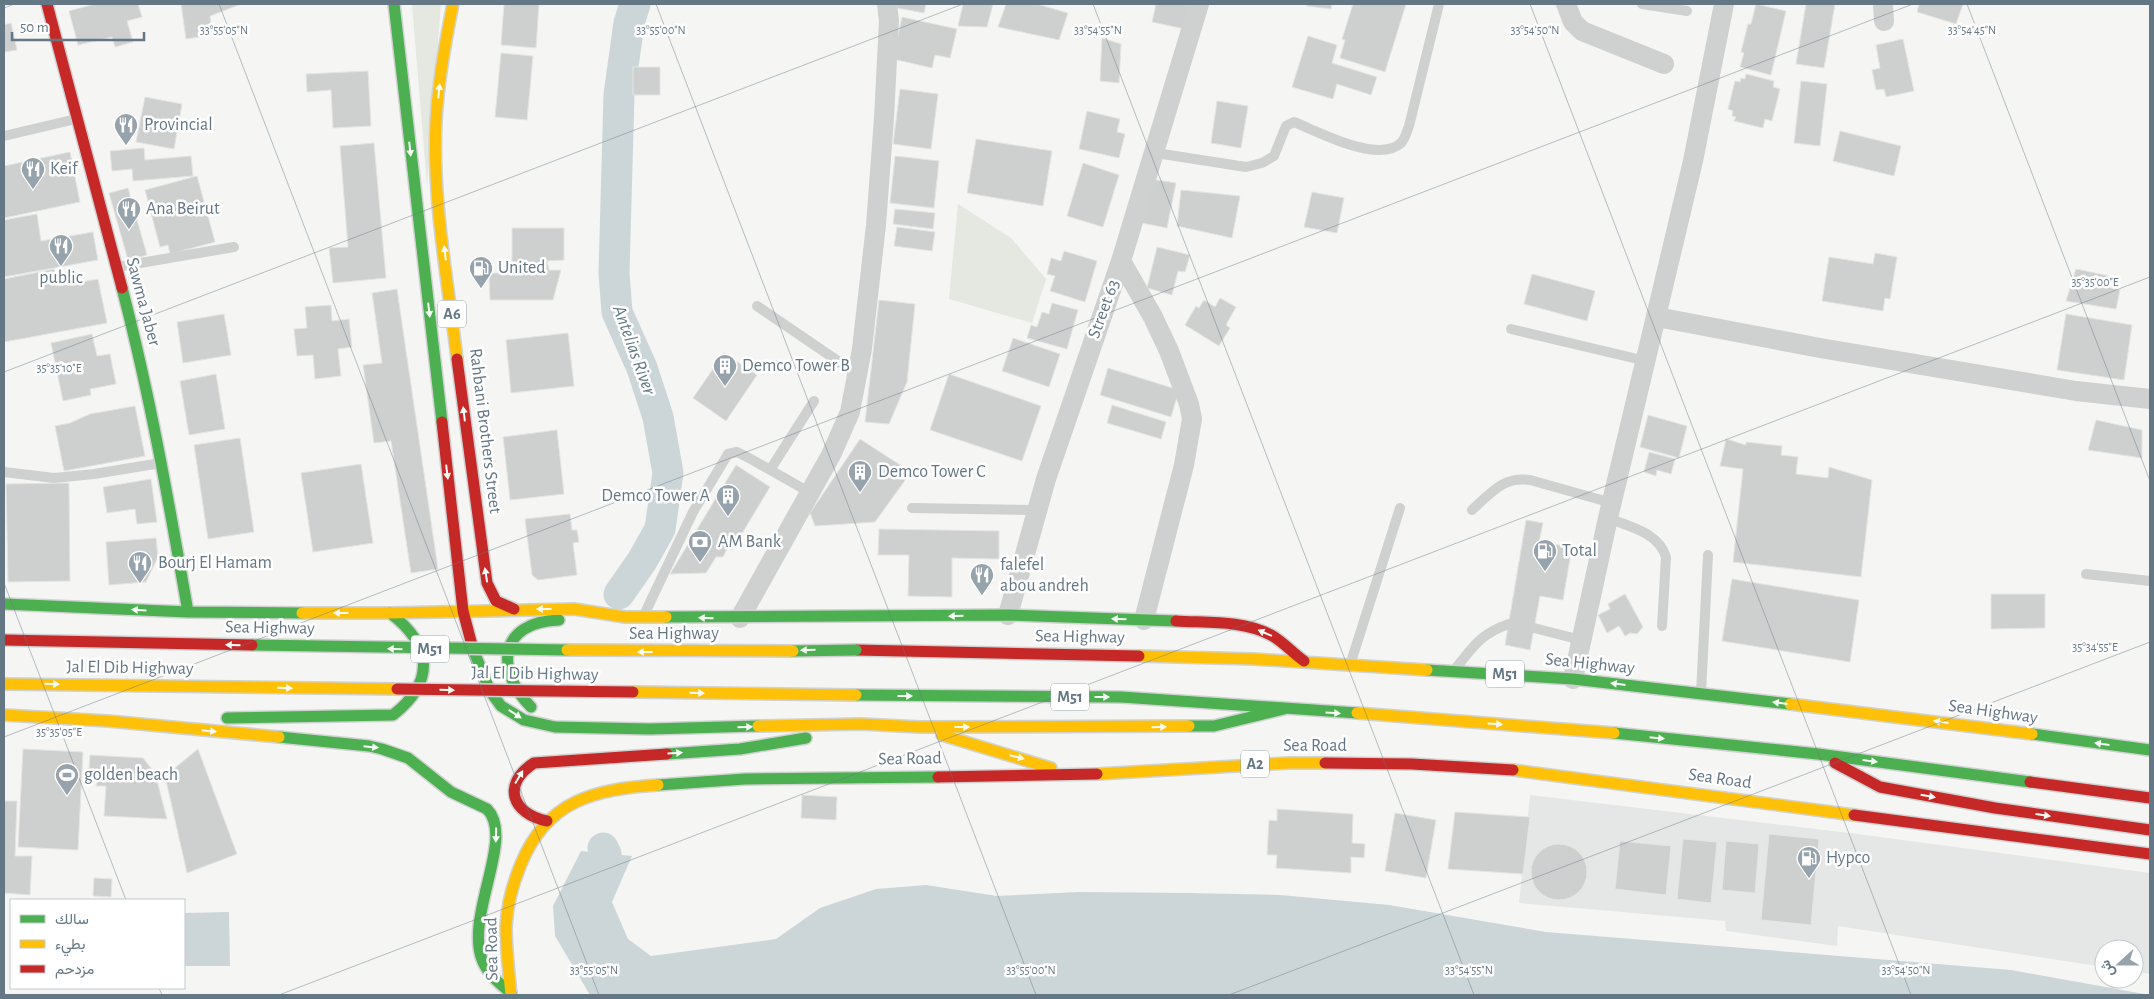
<svg xmlns="http://www.w3.org/2000/svg" width="2154" height="999" viewBox="0 0 2154 999" font-family="'Alegreya Sans',Vazirmatn,sans-serif">
<style>
.built{fill:#e5e7e6}
.green{fill:#e4e8e1}
.water{fill:#ccd6d8}
.lines{fill:none;stroke-linecap:round;stroke-linejoin:round}
.river{stroke:#ccd6d8;stroke-width:31}
.building{fill:#ced0d0;stroke:#e4e4e3}
.fast-casing{stroke:#d1d3d3;stroke-width:14}
.slow-casing{stroke:#d1d3d3;stroke-width:14}
.jam-casing{stroke:#d1d3d3;stroke-width:14}
.lane{stroke:#cfd0d0;stroke-width:10}
.street{stroke:#cfd0d0;stroke-width:20}
.fast{stroke:#4caf50;stroke-width:11}
.slow{stroke:#ffc107;stroke-width:11}
.jam{stroke:#c62828;stroke-width:11}
.fast-bridge-casing{stroke:#d0d1d2;stroke-width:14;stroke-linecap:butt}
.slow-bridge-casing{stroke:#d0d1d2;stroke-width:14;stroke-linecap:butt}
.jam-bridge-casing{stroke:#d0d1d2;stroke-width:14;stroke-linecap:butt}
.fast-bridge{stroke:#4caf50;stroke-width:11}
.slow-bridge{stroke:#ffc107;stroke-width:11}
.jam-bridge{stroke:#c62828;stroke-width:11}
.oneway{fill:#f6fbf6}
.ticks{fill:none;stroke:#647785;stroke-width:1;stroke-opacity:0.45}
.labels{text-anchor:middle;dominant-baseline:central;stroke-width:5;stroke-linejoin:round;paint-order:stroke}
.shield{fill:#fff;stroke:#92a0aa;stroke-width:1}
.shield-label{font-size:16px;font-weight:bold;fill:#647785}
.poi-label{font-size:18px;fill:#647785;stroke:#fff;text-anchor:start}
.street-label{font-size:18px;fill:#647785;stroke:#fff}
.water-label{font-size:19px;font-style:italic;fill:#5f7982;stroke:#fff}
.ticks-label{font-size:12px;text-anchor:middle;fill:#647785;stroke:#fff;stroke-width:5;stroke-linejoin:round;paint-order:stroke}
</style>
<rect width="100%" height="100%" fill="#f5f5f3"/>
<path class="built" d="M1530,795L1850,833L2150,873V974L2134,971V949H2104V967L1838,926L1837,946L1726,931L1725,921L1519,903Z"/>
<path class="green" d="M412,4H441L427,185Z
M958,204L1011,238L1046,279L1032,323L949,299Z"/>
<path class="water" d="M581,851L632,856L612,902L628,939L651,956L776,939L820,908L876,889L926,885L997,896L1078,892L1189,893L1280,895L1389,905L1546,932L2011,970L2150,995H590L555,936L553,906Z
M229,912L230,966H184V913Z"/>
<g class="lines">
<path class="river" d="M619,594L642,561L660,529L668,473L658,417L642,368L617,312L614,273L619,95L629,23L635,4
M603,848L606,854"/>
</g>
<path class="building" d="M95,4H138L142,17L127,21L133,42L115,47L112,37L78,45L69,11Z
M181,4H241L210,16L212,35L186,39Z
M504,4H539L536,48L501,45Z
M897,4H926L924,13L897,8Z
M963,4H993L987,27L958,26Z
M1006,4H1037L1068,13L1059,40L998,27Z
M1156,4H1190L1185,29L1152,22Z
M1307,4H1332L1331,9L1307,6Z
M1353,4H1406L1385,72L1340,58L1345,40L1342,39Z
M1756,4L1786,11L1771,75L1740,67L1744,53L1741,52L1748,24H1751Z
M1806,4H1835L1824,68L1796,64Z
M1919,4H1963L1956,24L1917,12Z
M902,17L957,29L950,58L935,55L932,68L893,59Z
M11,23L17,50L4,52V25Z
M1308,36L1337,45L1332,63L1377,77L1371,95L1337,84L1333,99L1292,87Z
M1102,38L1121,44L1119,83L1100,81Z
M1903,39L1914,91L1886,97L1884,89L1876,90L1872,70L1880,68L1876,45Z
M501,53L533,56L527,120L495,117Z
M633,67H660V95H633Z
M368,71L371,126L333,128L331,90L307,92L306,74Z
M1746,74L1774,81L1773,87L1780,89L1772,121L1765,119L1763,128L1734,121L1736,117L1732,116L1733,111L1728,109L1735,81L1740,82L1741,78L1745,79Z
M1801,81L1827,84L1820,146L1794,143Z
M900,89L938,94L931,149L893,144Z
M145,97L182,104L174,149L136,142Z
M1217,101L1248,106L1241,148L1211,143Z
M1087,111L1120,119L1117,132L1125,134L1119,158L1079,149Z
M1840,131L1901,146L1894,176L1833,161Z
M976,139L1052,151L1043,206L967,193Z
M374,143L386,278L333,283L329,248L348,247L340,146Z
M144,148L145,160L191,156L193,176L133,181L132,169L112,171L110,151Z
M70,152L80,202L4,218V166Z
M895,156L939,161L934,208L890,203Z
M1083,163L1119,175L1103,227L1067,216Z
M197,176L215,242L170,254L168,245L160,247L145,190Z
M1151,179L1176,183L1167,228L1142,223Z
M128,188L147,255L128,260L109,193Z
M1181,190L1240,196L1232,238L1177,226Z
M1312,192L1344,198L1337,233L1304,227Z
M895,209L935,213L933,229L893,224Z
M37,214L41,241L93,232L98,260L4,277V220Z
M897,227L935,232L932,251L894,246Z
M512,228H564V260L547,261L549,270H561L553,300H490L489,273H512Z
M1157,247L1190,255L1185,272L1178,271L1172,295L1147,288Z
M1064,251L1097,261L1085,302L1050,291L1055,276L1047,274L1051,258L1061,261Z
M1875,253L1897,257L1890,299L1885,298L1883,311L1822,301L1829,257L1873,264Z
M54,269L58,286L98,279L107,323L4,342V279Z
M2076,269L2110,276L2108,287L2120,290L2116,309L2066,301Z
M1532,274L1595,291L1587,321L1524,304Z
M397,289L438,569L411,573L391,441L374,443L363,365L382,363L372,293Z
M1220,298L1236,307L1226,325L1230,328L1219,346L1185,325L1196,306L1199,308L1204,300L1215,307Z
M879,300L915,304L907,382L889,424L865,422Z
M1052,303L1078,310L1067,349L1027,338L1031,325L1037,327L1042,312L1049,314Z
M331,305L332,321L349,319L352,347L338,349L341,376L315,379L313,355L297,356L294,329L307,328L305,307Z
M224,314L231,355L183,363L177,322Z
M2066,314L2132,325L2124,380L2057,370Z
M568,333L574,386L511,393L506,340Z
M92,334L97,356L110,354L116,384L90,389L91,395L63,401L51,343Z
M1013,338L1060,354L1049,387L1002,371Z
M724,353L757,375L726,421L693,398Z
M1108,368L1179,390L1171,417L1100,395Z
M216,374L225,429L189,435L180,381Z
M949,374L1041,406L1022,461L930,430Z
M1112,405L1166,422L1161,439L1107,423Z
M135,406L145,456L64,471L55,426L70,423L90,414Z
M1648,415L1687,426L1679,458L1640,447Z
M2096,420L2142,430V458L2088,450Z
M557,430L564,494L510,500L503,437Z
M240,438L254,532L208,539L194,445Z
M860,439L911,472L875,522L815,526L810,513Z
M1726,439L1746,445V442L1782,446L1781,455L1798,457L1796,474L1828,478L1829,467L1872,480L1861,577L1733,562L1743,469L1720,466Z
M1649,452L1675,459L1671,474L1657,470L1656,476L1644,472Z
M361,464L373,543L313,552L301,473Z
M736,465L770,487L732,550L727,549L723,557H716L706,573L670,574Z
M151,479L157,522L137,524L135,509L107,513L103,487Z
M69,483L70,581L8,582L6,484Z
M570,514L572,530H577L579,542L573,543L577,575L538,580L532,575L525,519Z
M1526,520L1543,523L1539,542L1572,547L1563,600L1540,596L1530,650L1505,645Z
M879,529L999,531V559L952,558V597L908,596L909,555H878Z
M156,538L158,557L146,582L109,585L106,542Z
M1732,579L1859,600L1850,662L1722,641Z
M1625,594L1643,627L1637,634L1630,633L1625,636L1619,626L1607,633L1598,615L1610,609L1608,604Z
M1991,594H2045V628L1991,629Z
M23,749L83,752L78,850L18,847Z
M198,749L237,854L187,873L165,776Z
M90,755L143,758L155,773L167,819L104,816L106,786H96L97,782L88,781Z
M802,795L837,797L836,820L801,818Z
M4,801H17L15,856H32L30,895L4,893Z
M1277,809L1353,814L1352,843L1365,844L1364,858L1351,857V873L1276,868L1277,855H1267L1269,820L1277,821Z
M1455,812L1530,817L1523,874L1448,869Z
M1395,813L1436,820L1426,878L1385,871Z
M1769,834L1819,839L1811,925L1761,920Z
M1683,839L1717,842L1711,903L1677,899Z
M1620,841L1671,846L1666,895L1615,889Z
M1726,841L1759,844L1755,893L1722,890Z
M1531 872a28 28 0 1 1 56 0a28 28 0 1 1-56 0Z
M94,878L112,879L111,897L93,896Z"/>
<g class="lines">
<g class="fast-casing">
<path id="fast" d="M394,4L442,422
M122,288C150,395 169,503 188,612
M4,604L188,612L302,613
M666,617L1008,615L1176,621
M473,649L490,691L501,706L524,720L555,727L650,729L758,726
M1427,670L1573,679L1790,704
M856,695L1121,697L1357,713
M531,707C494,669 499,622 559,620
M227,718L393,715C436,681 432,645 390,613
M1189,726H1214L1284,709
M1614,733L1818,754L2030,782
M2032,734L2150,750
M279,737L369,746L382,749L408,758L451,792L487,809C516,838 463,918 483,962C489,975 500,984 511,993
M667,754L740,749L806,738
M658,785L745,779L938,777"/>
</g>
<g class="slow-casing">
<path id="slow" d="M453,4C445,43 438,81 436,121C432,200 448,281 457,359
M302,613H390L574,609L625,617H666
M1139,656L1254,659L1427,670
M1790,704L2032,734
M1357,713L1614,733
M4,715L108,721L279,737
M758,726L861,724L920,727L1189,726
M942,735L1051,768
M1513,770L1854,815
M1097,774L1289,763H1325
M511,995C509,973 506,949 506,927C507,906 513,883 521,864C547,800 595,789 658,785"/>
</g>
<g class="jam-casing">
<path id="jam" d="M47,4L122,288
M457,359L487,583L496,601L514,609
M442,422L463,611L473,649
M1176,621C1207,623 1242,620 1271,635C1282,641 1293,653 1304,661
M856,650L1139,656
M1325,763L1412,764L1513,770
M1835,763L1880,787L1995,808L2150,830
M938,777L1097,774
M2030,782L2150,798
M1854,815L2150,854
M547,821C512,814 501,784 534,763L667,754"/>
</g>
<path class="lane" d="M1642,4L1687,11
M4,136L76,119
M1156,153L1246,167L1262,163L1274,156L1286,126L1294,122C1319,132 1378,164 1401,143C1405,139 1407,131 1409,126L1439,4
M117,267L234,247
M757,306L857,374
M1511,329L1646,361
M770,470L814,401
M4,472L54,478L94,474L161,463
M912,508L1037,510
M1472,510C1491,493 1503,476 1530,480L1612,503
M1608,518C1630,527 1658,532 1666,557L1662,626
M2086,574L2150,581
M644,615L693,512L728,454L737,452L749,458L809,492
M1534,628L1581,640
M1350,665L1400,508
M1455,669C1474,646 1480,634 1509,624
M1701,693L1708,555"/>
<path class="street" d="M1566,4L1573,22L1582,31L1664,64
M1883,4L1884,21
M1121,261L1153,317L1169,351L1189,404L1192,419L1184,465L1144,620
M1657,317L1820,348L2076,391L2150,399
M1008,615L1046,479L1121,261L1199,4
M740,618L831,455L850,412L862,349L876,225L884,118L889,21L887,4
M1573,679L1608,518L1693,161L1724,4"/>
<use href="#fast" class="fast"/>
<use href="#slow" class="slow"/>
<use href="#jam" class="jam"/>
<g class="fast-bridge-casing">
<path id="fast-bridge" d="M252,645L567,650
M793,651L856,650"/>
</g>
<g class="slow-bridge-casing">
<path id="slow-bridge" d="M567,650L793,651
M4,684L397,689
M633,692L856,695"/>
</g>
<g class="jam-bridge-casing">
<path id="jam-bridge" d="M4,640L252,645
M397,689L633,692"/>
</g>
<use href="#fast-bridge" class="fast-bridge"/>
<use href="#slow-bridge" class="slow-bridge"/>
<use href="#jam-bridge" class="jam-bridge"/>
</g>
<defs><path id="oneway-solid" d="M-6-.8H1V-3.2L6.5 0L1 3.2V.8H-6Z" transform="scale(1.25)"/></defs>
<g class="oneway">
<use href="#oneway-solid" transform="translate(439 91) rotate(-84)"/>
<use href="#oneway-solid" transform="translate(410 149) rotate(84)"/>
<use href="#oneway-solid" transform="translate(445 253) rotate(-97)"/>
<use href="#oneway-solid" transform="translate(429 310) rotate(83)"/>
<use href="#oneway-solid" transform="translate(464 414) rotate(-97)"/>
<use href="#oneway-solid" transform="translate(447 472) rotate(83)"/>
<use href="#oneway-solid" transform="translate(486 575) rotate(-99)"/>
<use href="#oneway-solid" transform="translate(544 609) rotate(-180)"/>
<use href="#oneway-solid" transform="translate(139 610) rotate(-177)"/>
<use href="#oneway-solid" transform="translate(341 613) rotate(-180)"/>
<use href="#oneway-solid" transform="translate(956 616) rotate(179)"/>
<use href="#oneway-solid" transform="translate(706 618) rotate(-179)"/>
<use href="#oneway-solid" transform="translate(1119 619) rotate(-178)"/>
<use href="#oneway-solid" transform="translate(1265 633) rotate(-157)"/>
<use href="#oneway-solid" transform="translate(233 645) rotate(-179)"/>
<use href="#oneway-solid" transform="translate(395 649) rotate(-179)"/>
<use href="#oneway-solid" transform="translate(808 650) rotate(179)"/>
<use href="#oneway-solid" transform="translate(645 652) rotate(-180)"/>
<use href="#oneway-solid" transform="translate(52 684) rotate(1)"/>
<use href="#oneway-solid" transform="translate(1618 684) rotate(-173)"/>
<use href="#oneway-solid" transform="translate(285 688) rotate(1)"/>
<use href="#oneway-solid" transform="translate(447 690) rotate(1)"/>
<use href="#oneway-solid" transform="translate(697 693) rotate(1)"/>
<use href="#oneway-solid" transform="translate(905 696)"/>
<use href="#oneway-solid" transform="translate(1102 697)"/>
<use href="#oneway-solid" transform="translate(1780 703) rotate(-173)"/>
<use href="#oneway-solid" transform="translate(1333 713) rotate(4)"/>
<use href="#oneway-solid" transform="translate(515 714) rotate(33)"/>
<use href="#oneway-solid" transform="translate(1941 722) rotate(-172)"/>
<use href="#oneway-solid" transform="translate(1495 724) rotate(4)"/>
<use href="#oneway-solid" transform="translate(745 727) rotate(-1)"/>
<use href="#oneway-solid" transform="translate(962 727)"/>
<use href="#oneway-solid" transform="translate(1159 727) rotate(-1)"/>
<use href="#oneway-solid" transform="translate(209 731) rotate(6)"/>
<use href="#oneway-solid" transform="translate(1657 738) rotate(6)"/>
<use href="#oneway-solid" transform="translate(2102 744) rotate(-172)"/>
<use href="#oneway-solid" transform="translate(371 747) rotate(6)"/>
<use href="#oneway-solid" transform="translate(675 753) rotate(-4)"/>
<use href="#oneway-solid" transform="translate(1017 757) rotate(14)"/>
<use href="#oneway-solid" transform="translate(1870 761) rotate(7)"/>
<use href="#oneway-solid" transform="translate(519 777) rotate(-59)"/>
<use href="#oneway-solid" transform="translate(1928 796) rotate(10)"/>
<use href="#oneway-solid" transform="translate(2043 815) rotate(8)"/>
<use href="#oneway-solid" transform="translate(496 835) rotate(91)"/>
</g>
<path class="ticks" d="M219,4L599,995M656,4L1036,995M1093,4L1474,995M1530,4L1911,995M1967,4L2150,481M4,8L14,4M4,372L963,4M4,583L126,900M4,737L1913,4M159,988L162,995M279,995L2150,277M1229,995L2150,642"/>
<defs>
<g id="restaurant-pin" transform="scale(1.25)"><path d="M0 17L-7.5 6A9.5 9.5 0 1 1 7.5 6Z" fill="#97a3ac" stroke="#fff"/><path d="M-5-6h1v4h1v-4h1v4h1v-4h1v5L-1.5 .5V6h-2V.5L-5-1ZM5-6V6H3V1.5H1.5Q1.5-4 5-6Z" fill="#fff"/></g>
<g id="fuel-pin" transform="scale(1.25)"><path d="M0 17L-7.5 6A9.5 9.5 0 1 1 7.5 6Z" fill="#97a3ac" stroke="#fff"/><path d="M-5.5-6h7V0h2V4h1.3V-2.5L3-4.5l.8-.8L6-3V5H2.5V1h-1V6h-7ZM-4.2-4.7v3.2H.2V-4.7Z" fill="#fff"/></g>
<g id="building-pin" transform="scale(1.25)"><path d="M0 17L-7.5 6A9.5 9.5 0 1 1 7.5 6Z" fill="#97a3ac" stroke="#fff"/><path d="M-4-6H4V6H1V3H-1V6H-4ZM-2.5-4.3h1.7v1.8h-1.7ZM.8-4.3h1.7v1.8H.8ZM-2.5-1h1.7V.8h-1.7ZM.8-1h1.7V.8H.8Z" fill="#fff"/></g>
<g id="bank-pin" transform="scale(1.25)"><path d="M0 17L-7.5 6A9.5 9.5 0 1 1 7.5 6Z" fill="#97a3ac" stroke="#fff"/><path d="M-6-4H6V4H-6ZM0-2.3a2.3 2.3 0 1 0 0 4.6a2.3 2.3 0 1 0 0-4.6Z" fill="#fff"/></g>
<g id="stadium-pin" transform="scale(1.25)"><path d="M0 17L-7.5 6A9.5 9.5 0 1 1 7.5 6Z" fill="#97a3ac" stroke="#fff"/><path d="M0-5a6.5 5 0 1 0 0 10a6.5 5 0 1 0 0-10ZM-3.5-1.8h7v3.6h-7Z" fill="#fff"/></g>
</defs>
<g fill-rule="evenodd">
<use href="#restaurant-pin" x="126" y="125"/>
<use href="#restaurant-pin" x="33" y="169"/>
<use href="#restaurant-pin" x="129" y="209"/>
<use href="#restaurant-pin" x="61" y="246"/>
<use href="#fuel-pin" x="481" y="268"/>
<use href="#building-pin" x="725" y="366"/>
<use href="#building-pin" x="860" y="472"/>
<use href="#building-pin" x="728" y="496"/>
<use href="#bank-pin" x="700" y="542"/>
<use href="#fuel-pin" x="1545" y="551"/>
<use href="#restaurant-pin" x="140" y="563"/>
<use href="#restaurant-pin" x="982" y="575"/>
<use href="#stadium-pin" x="67" y="775"/>
<use href="#fuel-pin" x="1809" y="858"/>
</g>
<g class="labels">
<g class="shield">
<rect x="438" y="300.5" width="28" height="27" rx="4"/>
<rect x="411" y="635.5" width="38" height="27" rx="4"/>
<rect x="1486" y="660.5" width="38" height="27" rx="4"/>
<rect x="1051" y="683.5" width="38" height="27" rx="4"/>
<rect x="1241" y="750.5" width="28" height="27" rx="4"/>
</g>
<g class="shield-label">
<text x="452" y="314">A6</text>
<text x="430" y="649">M51</text>
<text x="1505" y="674">M51</text>
<text x="1070" y="697">M51</text>
<text x="1255" y="764">A2</text>
</g>
<g class="poi-label">
<text x="144" y="125">Provincial</text>
<text x="50" y="169">Keif</text>
<text x="146" y="209">Ana Beirut</text>
<text x="498" y="268">United</text>
<text x="61" y="278" text-anchor="middle">public</text>
<text x="742" y="366">Demco Tower B</text>
<text x="878" y="472">Demco Tower C</text>
<text x="710" y="496" text-anchor="end">Demco Tower A</text>
<text x="718" y="542">AM Bank</text>
<text x="1562" y="551">Total</text>
<text x="158" y="563">Bourj El Hamam</text>
<text x="1000" y="565">falefel<tspan x="1000" dy="21">abou andreh</tspan></text>
<text x="84" y="775">golden beach</text>
<text x="1826" y="858">Hypco</text>
</g>
<g class="street-label">
<text transform="translate(143 302) rotate(75)">Sawma Jaber</text>
<text transform="translate(1104 309) rotate(-70)">Street 63</text>
<text transform="translate(485 431) rotate(83)">Rahbani Brothers Street</text>
<text transform="translate(270 628) rotate(1)">Sea Highway</text>
<text x="674" y="634">Sea Highway</text>
<text transform="translate(1080 637) rotate(1)">Sea Highway</text>
<text transform="translate(1590 664) rotate(6)">Sea Highway</text>
<text transform="translate(130 668) rotate(1)">Jal El Dib Highway</text>
<text transform="translate(535 674) rotate(1)">Jal El Dib Highway</text>
<text transform="translate(1993 712) rotate(8)">Sea Highway</text>
<text x="1315" y="746">Sea Road</text>
<text transform="translate(910 759) rotate(-1)">Sea Road</text>
<text transform="translate(1720 779) rotate(8)">Sea Road</text>
<text transform="translate(492 949) rotate(-91)">Sea Road</text>
</g>
<g class="water-label">
<text transform="translate(634 350) rotate(70)">Antelias River</text>
</g>
</g>
<g class="ticks-label">
<text x="224" y="34">33°55'05"N</text>
<text x="661" y="34">33°55'00"N</text>
<text x="1535" y="34">33°54'50"N</text>
<text x="1972" y="34">33°54'45"N</text>
<text x="1098" y="34">33°54'55"N</text>
<text x="2095" y="286">35°35'00"E</text>
<text x="59" y="372">35°35'10"E</text>
<text x="2095" y="651">35°34'55"E</text>
<text x="59" y="736">35°35'05"E</text>
<text x="594" y="974">33°55'05"N</text>
<text x="1031" y="974">33°55'00"N</text>
<text x="1469" y="974">33°54'55"N</text>
<text x="1906" y="974">33°54'50"N</text>
</g>
<rect width="2154" height="999" fill="none" stroke="#647785" stroke-width="10"/>
<rect x="10" y="899" width="175" height="90" fill="#ffffff" stroke="#c1c9ce"/>
<rect x="20" y="915" width="25" height="8" fill="#4caf50" stroke="#c1c9ce"/>
<text x="55" y="924" font-size="15" fill="#647785">سالك</text>
<rect x="20" y="940" width="25" height="8" fill="#ffc107" stroke="#c1c9ce"/>
<text x="55" y="949" font-size="15" fill="#647785">بطيء</text>
<rect x="20" y="965" width="25" height="8" fill="#c62828" stroke="#c1c9ce"/>
<text x="55" y="974" font-size="15" fill="#647785">مزدحم</text>
<g transform="translate(2119 964) rotate(249)"><circle r="24" fill="#ffffff" stroke="#c1c9ce"/>
<path d="M0-4L9 19L0 12L-9 19Z" fill="#97a3ac"/>
<text y="-8" font-size="14" font-weight="bold" text-anchor="middle" fill="#647785">ش</text>
</g>
<path d="M12 32v8h132v-8" fill="none" stroke="#647785" stroke-width="2.5"/>
<text x="20" y="32" font-size="15" fill="#647785" stroke="#ffffff" stroke-width="4" paint-order="stroke">50 m</text>
</svg>
